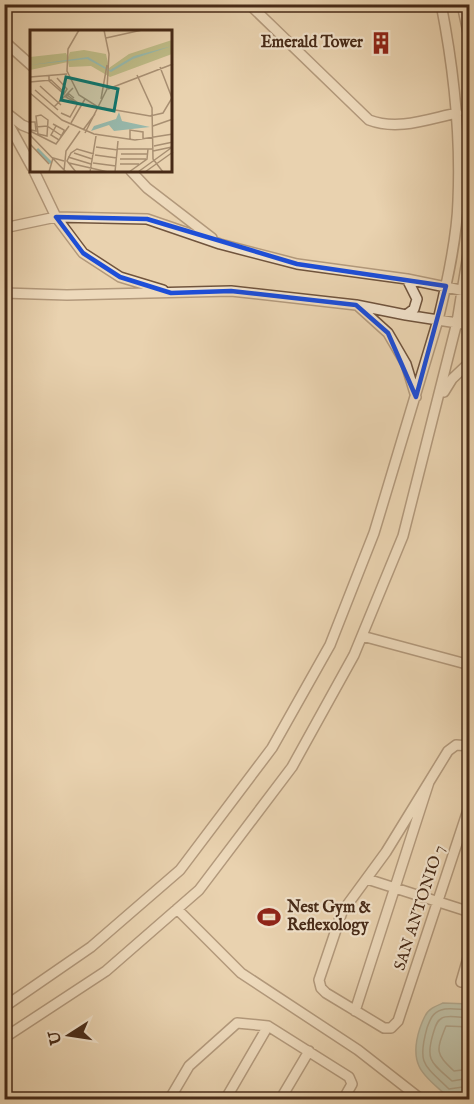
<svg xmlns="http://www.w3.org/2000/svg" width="474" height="1104" viewBox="0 0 474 1104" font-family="'IM FELL English',serif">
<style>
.water{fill:#97b8ab;stroke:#777f70;stroke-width:1.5}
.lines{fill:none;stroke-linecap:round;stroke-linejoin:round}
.shore{stroke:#6f7161;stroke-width:1.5}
.minor-casing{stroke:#70543d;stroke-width:12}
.minor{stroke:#f1e2cb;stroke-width:9}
.marked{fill:none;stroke:#1d4ed8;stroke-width:4.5;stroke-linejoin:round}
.labels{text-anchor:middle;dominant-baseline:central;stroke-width:4.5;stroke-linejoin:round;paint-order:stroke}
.poi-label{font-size:16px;font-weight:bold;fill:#472a17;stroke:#f1e2cb;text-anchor:end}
.street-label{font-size:16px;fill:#472a17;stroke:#f1e2cb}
.inset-river{fill:none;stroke:#97b8ab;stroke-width:3}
.inset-road{fill:none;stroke:#a88f72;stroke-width:1.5}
.view{fill:#0f766e;fill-opacity:0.15;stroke:#0f766e;stroke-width:3}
.inset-edge{fill:none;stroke:#472a17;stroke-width:3}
</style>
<rect width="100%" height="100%" fill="#e9d2af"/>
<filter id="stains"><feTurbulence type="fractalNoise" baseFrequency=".00333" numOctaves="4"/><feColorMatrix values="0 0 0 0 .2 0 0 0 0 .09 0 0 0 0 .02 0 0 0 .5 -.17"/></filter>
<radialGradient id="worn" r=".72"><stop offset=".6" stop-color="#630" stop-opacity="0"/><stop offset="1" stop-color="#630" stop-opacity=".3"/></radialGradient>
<path class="water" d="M443,1003L469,1004V1091L448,1097C439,1088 424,1078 419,1066C412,1051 418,1030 425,1016C428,1009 436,1006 443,1003Z"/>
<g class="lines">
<path class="shore" d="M470,1010C460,1010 449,1007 441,1010C432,1013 430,1020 427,1028C417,1064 424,1065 449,1089L470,1086
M470,1018C462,1018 448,1014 442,1018C436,1021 435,1028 433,1034C425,1061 432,1063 452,1081L470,1078
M470,1027L446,1026C436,1051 435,1053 454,1071L470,1069"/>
<g class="minor-casing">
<path id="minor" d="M249,4L369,120C398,131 428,119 457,113
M462,4L470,42
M4,41L32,66
M4,111L22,125L32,129
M4,116L32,167
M34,171L56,217L83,253L120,277L163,290
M131,171L147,188L212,238
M4,228L56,217L147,219L220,244L297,264L407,279L470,292
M4,293L67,295L231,291L356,305L406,315L470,325
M357,305L388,333L406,364L416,397
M406,315L414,309L417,299L407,279
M444,392L452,379L470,362
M362,636L470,665
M429,782L386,852L342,912L319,980L321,988L326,993L384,1028H391L398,1021L470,804
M367,879L470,912
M177,909L241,973L358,1050L422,1100
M461,982L470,951
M4,1007L91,947L180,870L272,748L330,645L374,533L438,320C447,283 457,239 458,201C461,134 454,70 441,4
M355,1011L429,782L448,751L456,745L470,746
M4,1038L106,971L199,890L292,767L354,655L403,536L457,322L470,242
M169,1100L189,1066L237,1023L268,1026L349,1077L352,1084L343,1100
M225,1100L268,1026
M280,1100L309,1051"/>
</g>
<use href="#minor" class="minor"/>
</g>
<path d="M0 0H474V1104H0ZM56,217L147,219L297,264L446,286L416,397L388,333L356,305L231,291L171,293L120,277L83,253Z" fill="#e9d2af" fill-opacity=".55" fill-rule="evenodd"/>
<path class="marked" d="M56,217L147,219L297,264L446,286L416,397L388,333L356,305L231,291L171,293L120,277L83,253Z"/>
<defs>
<g id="building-bare" transform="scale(1.8)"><path d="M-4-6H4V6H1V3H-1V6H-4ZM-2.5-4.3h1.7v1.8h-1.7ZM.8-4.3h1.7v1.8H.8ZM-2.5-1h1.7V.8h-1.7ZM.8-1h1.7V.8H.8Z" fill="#8f2418" stroke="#f1e2cb" stroke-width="2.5" paint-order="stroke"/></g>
<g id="stadium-bare" transform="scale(1.8)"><path d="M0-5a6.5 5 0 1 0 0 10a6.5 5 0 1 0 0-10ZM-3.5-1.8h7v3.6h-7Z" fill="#8f2418" stroke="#f1e2cb" stroke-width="2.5" paint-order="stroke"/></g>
</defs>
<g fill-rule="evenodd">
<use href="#building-bare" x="381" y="43"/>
<use href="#stadium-bare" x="269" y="917"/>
</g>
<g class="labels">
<g class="poi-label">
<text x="363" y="43">Emerald Tower</text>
<text x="287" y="908" text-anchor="start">Nest Gym &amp;<tspan x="287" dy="18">Reflexology</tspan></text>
</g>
<g class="street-label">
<text transform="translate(420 908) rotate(-72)">SAN ANTONIO 7</text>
</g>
</g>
<g transform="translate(30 30)">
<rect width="142" height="142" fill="#e9d2af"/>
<path d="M142,10V24L80,47L61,36L39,37L38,32L0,40V27L36,23L38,27L40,22L54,20L76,24L79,38L99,24Z" fill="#bdba86"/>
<path d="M142,16L103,29L81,42L57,29L0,35L58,27L80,40L104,26ZM89,82L92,91L120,97L84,101L79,95L61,101L64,96L86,89Z" fill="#97b8ab"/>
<path class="inset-river" d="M7,119L21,133"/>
<path class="inset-road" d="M49,0L38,19L37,41L49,65L68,77L120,86L133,83L142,68L130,37M76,8L112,0M19,45V51L34,64L37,59L27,48M107,45L122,78L123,129L133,142M0,47L37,44M0,52L21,50L35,63M10,56L31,75M78,59L143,34M5,60L28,80M0,63L32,90L64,104L105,110L143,104M44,68L39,64L36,67L48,74M71,69L77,35M24,77L43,58M31,83L40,87L48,73L37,65M11,85L18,90L17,106L8,104L6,86ZM0,92H5L6,101L1,100M41,93L55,69M23,94L34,100V101L29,110L21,105L26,96M123,96L143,89M6,97L17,96L32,106M53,100L65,84M0,101L26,114L39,96M55,103L77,59L79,24L74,0M0,105L36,142M100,110V100L113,102V109M0,114L19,134M124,116L143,112M66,117L88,120M88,119H122M123,121L142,117M44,123L62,129M91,124H118M65,125L87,128M38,127L61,134M90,129H116M39,133L78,142M63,133L86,136M90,134H109M34,141L36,121L50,101M19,142L23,128L34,131M46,142L37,131L41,123L47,119L64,124M60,142L66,106M85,142L88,111M99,142L117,129L118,119M108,142L141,118M115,142L143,122"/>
<path class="view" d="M36,47L88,59L84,81L31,70Z"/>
<rect width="142" height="142" class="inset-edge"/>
</g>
<rect width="474" height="1104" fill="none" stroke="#e9d2af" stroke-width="24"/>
<rect x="6" y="6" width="462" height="1092" fill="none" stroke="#472a17" stroke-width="3"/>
<rect x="12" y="12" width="450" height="1080" fill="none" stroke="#472a17" stroke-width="1.5"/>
<g transform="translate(69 1035) rotate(258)" stroke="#f1e2cb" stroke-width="4.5" paint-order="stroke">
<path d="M0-4.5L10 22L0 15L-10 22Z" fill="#472a17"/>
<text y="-9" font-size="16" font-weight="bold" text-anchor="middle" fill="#472a17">U</text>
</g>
<rect width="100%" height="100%" filter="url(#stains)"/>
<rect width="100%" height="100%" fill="url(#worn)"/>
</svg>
